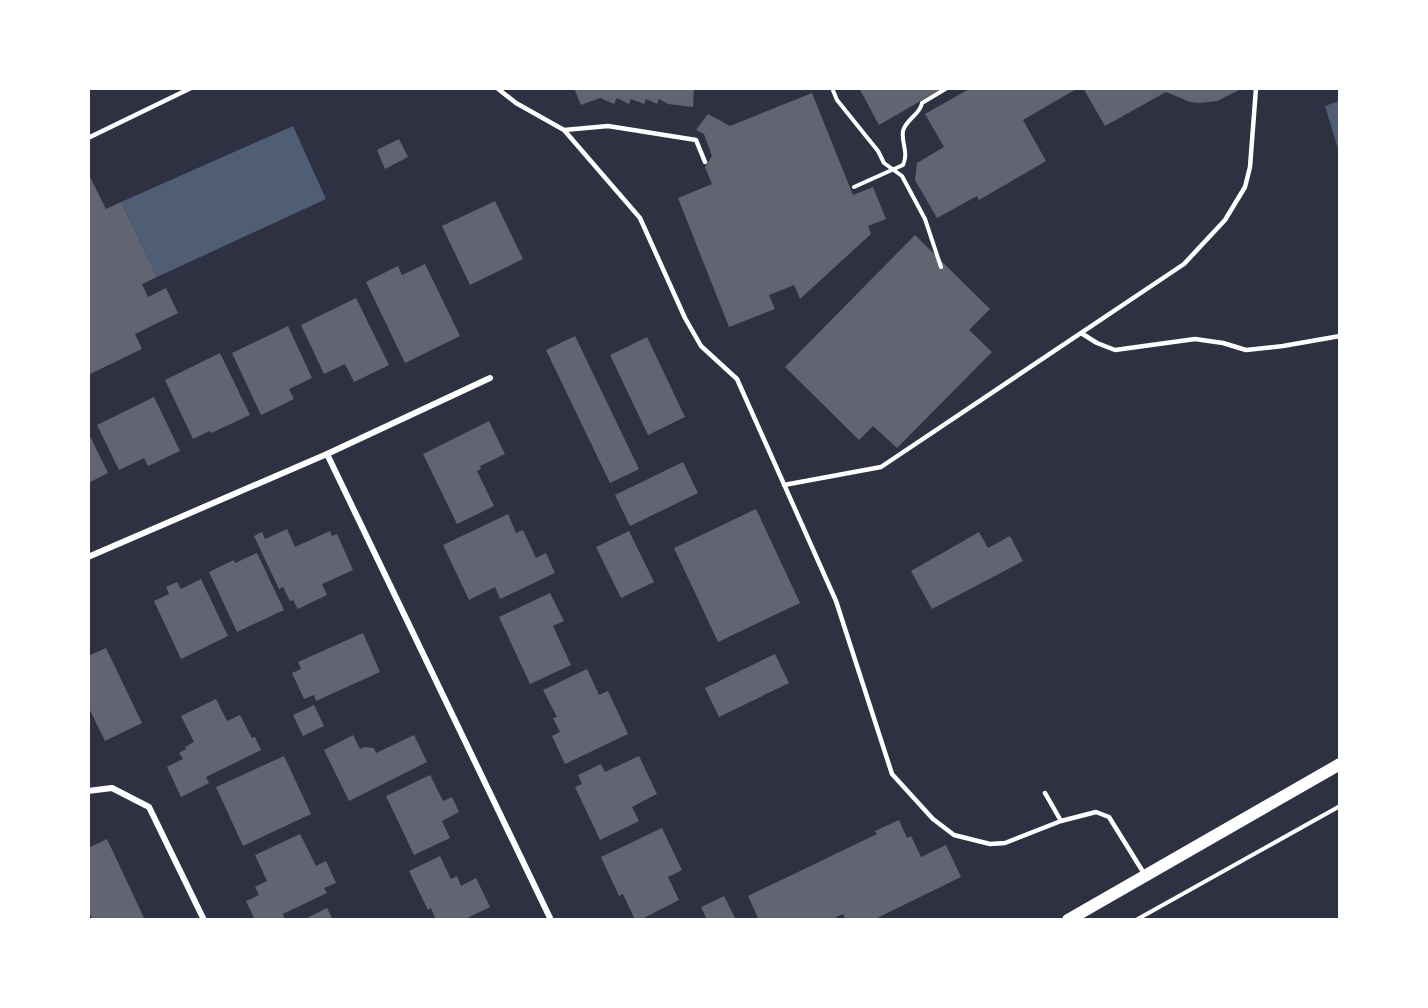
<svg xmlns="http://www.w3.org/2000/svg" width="1428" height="1008" viewBox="0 0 1428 1008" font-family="'Asap Condensed',sans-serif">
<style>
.water{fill:#4f5d75}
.building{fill:#626471}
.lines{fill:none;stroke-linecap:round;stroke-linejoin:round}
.path{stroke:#fff;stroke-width:4}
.service{stroke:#fff;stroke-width:4.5}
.minor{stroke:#fff;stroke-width:6}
.secondary{stroke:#fff;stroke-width:12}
</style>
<rect width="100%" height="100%" fill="#2d3142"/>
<path class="water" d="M1339,101H1340L1339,152L1325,106Z
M293,126L326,199L157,277L121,202Z"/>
<path class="building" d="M574,88H694L693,107L668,104L659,99L657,104L646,99L644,104L631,99L629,104L617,98L614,104L600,98L581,105Z
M859,88H943L879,125Z
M971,88H1078L1023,120L1046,161L979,200L977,196L937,218L915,180L917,163L944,147L925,114Z
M1083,88H1243L1217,101L1200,103L1190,102L1166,92L1105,126Z
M812,93L853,195L873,187L886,219L868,226L871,234L800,299L794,285L769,295L775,309L729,327L678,198L712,184L705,167L712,156L704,134L696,130L708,114L730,126Z
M399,139L408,157L385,169L377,150Z
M88,173L106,209L121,202L157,277L142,284L148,297L166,288L178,313L135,334L142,349L88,375Z
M495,201L523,259L470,285L442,226Z
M915,235L990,309L969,330L992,352L897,448L873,426L859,440L785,367Z
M425,264L460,336L405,363L366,282L398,266L402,275Z
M356,298L389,365L354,382L345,364L324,374L301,325Z
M288,326L312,378L289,389L294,399L261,415L232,353Z
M575,336L639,469L610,483L546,350Z
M647,337L685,417L648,435L610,355Z
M220,353L250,415L211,433L210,431L193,439L165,380Z
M154,397L180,451L148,466L144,458L119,470L97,425Z
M489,421L505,454L480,466L481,469L477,471L494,506L457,524L423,454Z
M88,432L108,473L88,483Z
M683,462L698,493L630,526L615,495Z
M756,509L800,603L718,642L674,548Z
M508,514L516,533L523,530L536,558L546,553L555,573L500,599L495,587L469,600L443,545Z
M287,529L295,547L330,531L332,536L337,534L353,570L322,584L327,595L298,609L293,600L290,601L283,587L279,589L254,536L262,532L265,539Z
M629,531L654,582L621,598L596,547Z
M979,532L988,548L1010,536L1023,561L932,609L911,571Z
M257,553L284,610L237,632L209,572L234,560L235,563Z
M201,579L228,636L181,659L154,601L169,594L166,587L177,582L181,589Z
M550,593L564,621L553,626L571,665L530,684L499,617Z
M363,633L380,672L316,701L314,695L304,699L292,673L301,669L298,662Z
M106,648L142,723L105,741L88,706V656Z
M775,654L789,683L719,717L705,688Z
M587,669L599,695L608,691L628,734L565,764L552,736L560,732L553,718L557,717L543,690Z
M216,699L227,721L240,715L252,738L255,737L261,750L206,777L209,783L181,797L167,767L183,759L179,753L186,749L185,747L194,742L181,716Z
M314,705L324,726L303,736L293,715Z
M353,735L360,749L364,747L374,748L376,753L414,735L427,762L349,801L324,750Z
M284,756L311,814L243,846L216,787Z
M639,756L657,794L632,807L639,821L600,840L575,787L582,784L578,775L601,764L605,772Z
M430,775L443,801L452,797L459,812L442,821L450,838L414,855L386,796Z
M899,820L907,838L911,836L921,857L946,845L961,877L873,920H846L843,914L830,920H759L748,896L877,834L875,831Z
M662,828L682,870L668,877L679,900L640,920H635L623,894L619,896L601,857Z
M300,834L316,866L326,861L336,883L324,888L327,893L283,914L284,918L282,920H255L246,901L259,895L255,887L267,881L255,855Z
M107,839L145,920H93L88,910V848Z
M440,856L451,879L457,876L461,886L476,878L490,907L463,920H436L431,908L428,910L409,871Z
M724,896L736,920H707L701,907Z
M327,908L333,920H303Z"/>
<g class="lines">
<path class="path" d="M832,88L837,100L878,151L884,163L902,176L925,219L941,267
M854,187L903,165C909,152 901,143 903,131C906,119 920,115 922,103L947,88
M1136,920L1340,806"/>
<path class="service" d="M497,88L516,103L564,130L640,218L685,318L701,346L737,379L836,601L892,774L933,819L954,835L990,844L1005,843L1061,821L1096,812L1109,817L1145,875
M564,130L608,126L696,140L705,162
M88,138L191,88
M1081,333L1097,343L1115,350L1195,339L1223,343L1246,350L1283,346L1340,336
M784,485L881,467L1184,264L1225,220L1245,187L1250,167L1256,88
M1045,793L1061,821"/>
<path class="minor" d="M327,454L551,920
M88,557L327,454L490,378
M88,791L112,788L149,807L204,920"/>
<path class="secondary" d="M1068,920L1340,764"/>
</g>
<rect width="1428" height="1008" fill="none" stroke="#ffffff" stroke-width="180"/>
</svg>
